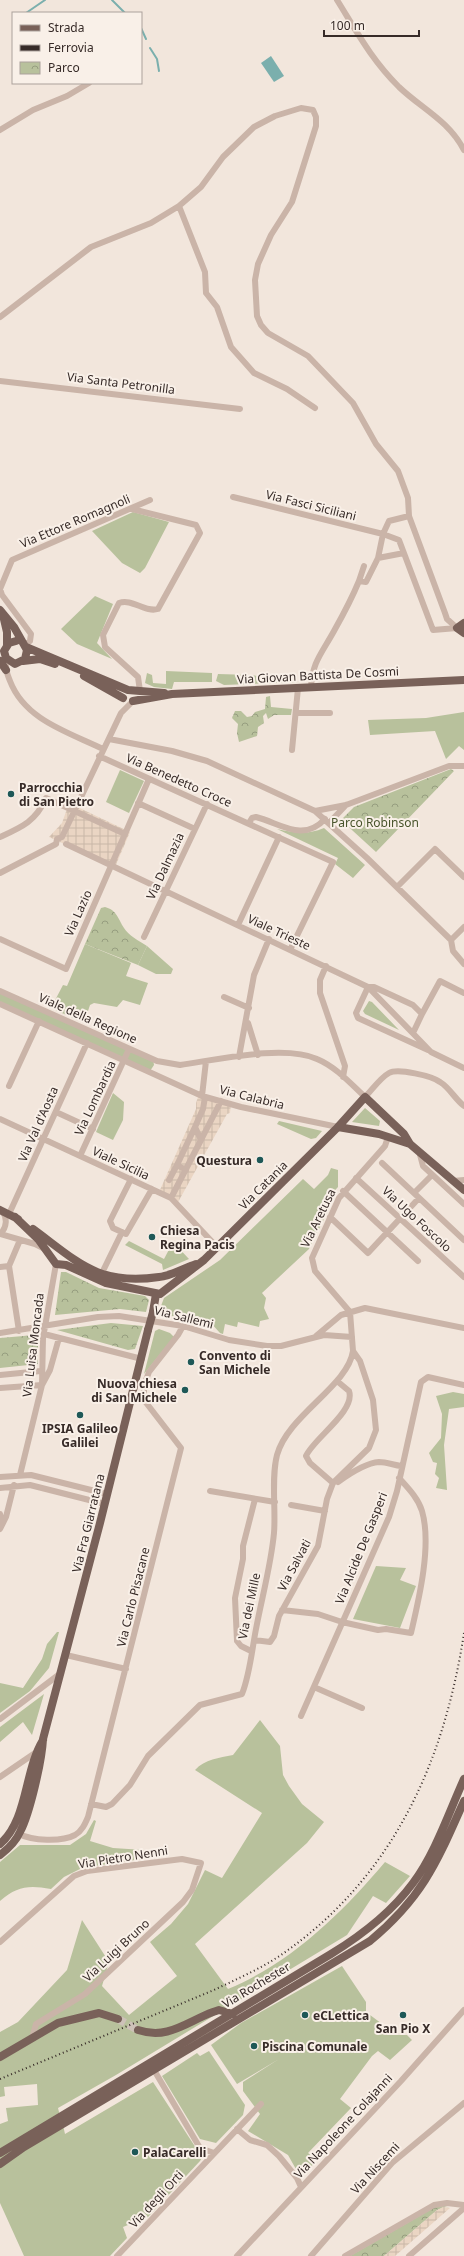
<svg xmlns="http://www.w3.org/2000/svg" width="464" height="2256" viewBox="0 0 464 2256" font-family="'Noto Sans',sans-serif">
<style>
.grass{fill:#b8c19c}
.park{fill:url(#park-crowns)}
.plaza{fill:url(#plaza-grid)}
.water{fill:#7bafad}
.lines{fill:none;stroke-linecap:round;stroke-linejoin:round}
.stream{stroke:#7bafad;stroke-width:2}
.major-tunnel{stroke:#cdc1b8;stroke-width:8;stroke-dasharray:8 4;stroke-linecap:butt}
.minor{stroke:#cab4a8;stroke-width:6}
.major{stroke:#796159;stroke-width:8}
.rail{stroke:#372b28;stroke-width:2;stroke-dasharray:1 3;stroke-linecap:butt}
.major-bridge{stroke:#796159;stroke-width:8}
.poi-dot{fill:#1e5857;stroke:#f9f0e8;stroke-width:1.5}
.labels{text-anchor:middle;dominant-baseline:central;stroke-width:4;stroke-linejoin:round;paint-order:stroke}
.street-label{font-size:12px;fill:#372b28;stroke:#f9f0e8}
.poi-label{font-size:12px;font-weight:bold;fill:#372b28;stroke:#f9f0e8;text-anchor:start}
.park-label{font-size:12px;fill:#49552c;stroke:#f9f0e8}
</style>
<defs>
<pattern id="park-crowns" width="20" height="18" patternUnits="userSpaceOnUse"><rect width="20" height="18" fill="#b8c19c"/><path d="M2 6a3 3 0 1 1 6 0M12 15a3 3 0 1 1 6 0" fill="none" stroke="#969d7f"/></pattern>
<pattern id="plaza-grid" width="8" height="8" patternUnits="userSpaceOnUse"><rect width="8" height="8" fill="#ead5c3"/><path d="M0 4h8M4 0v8" fill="none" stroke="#c9b7a8"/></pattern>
</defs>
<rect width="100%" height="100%" fill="#f2e6dc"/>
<path class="grass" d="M133,512L169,522L145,568L140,573L122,563L92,531Z
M95,596L113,604L97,643L112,659L77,644L61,629Z
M166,671L212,673V682H174L172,689L154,687L145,683L147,673L152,675L153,683L166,684Z
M218,674L251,675L298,682L224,685L216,681Z
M464,712V750L459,746L446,759L435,731L370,735L368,720L426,718Z
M120,770L144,781L129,813L106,802Z
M324,828L365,865L353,878L335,864L338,858L277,829C295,833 307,835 324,828Z
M85,944L131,963L126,976L148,983L140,1005L123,1000L117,1007L94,1003L90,1005L84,1023L51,1008L63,985L67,986Z
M147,946L173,969L171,974H156L138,965Z
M0,990L153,1059L154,1065L150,1071L0,1003Z
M369,1001L372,1002L399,1030L365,1014L363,1011Z
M113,1093L124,1102L123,1120L113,1140L96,1132Z
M365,1108L380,1121L379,1126L352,1122Z
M279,1121L322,1131L316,1138L311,1139L277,1124Z
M331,1168L338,1170V1187L326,1200L331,1205L309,1249L262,1293L266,1298L264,1308L269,1319L260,1321L259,1327L238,1322L237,1327L225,1324L223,1334L220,1333L210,1322L158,1314L164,1298L220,1260L303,1179L314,1189L328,1175Z
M129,1241L164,1259L173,1242L189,1259L163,1270L162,1264L125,1245Z
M159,1329L170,1333L174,1337L144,1374L155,1331Z
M453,1392L464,1394V1407L449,1409L444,1445L447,1490L436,1488L439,1478L435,1474L437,1463L433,1462L429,1453L441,1438L442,1414L436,1396Z
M376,1566L406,1568L400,1580L416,1586L400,1628L353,1619Z
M57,1632H59L49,1668L30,1691L0,1713V1683L23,1688L42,1659L47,1644Z
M44,1694L32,1735L23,1722L0,1742V1727Z
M260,1720L280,1746L283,1775L289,1786L302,1804L324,1822L307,1843L195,1944L228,1989C291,1963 342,1913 385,1862L410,1876L386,1903L373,1896L347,1935L116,2075L58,2108L61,2120L234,2017L62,2121L65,2134L153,2082L194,2145L203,2156L200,2161L148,2217L123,2227L127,2238L110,2256H24L0,2203V2124L8,2121L6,2108L38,2105L37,2084L4,2087L5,2096L0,2097V2032L18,2022L67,1970L82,1920L109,1962L102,1986L129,2015L177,1976L150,1942L171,1924L188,1904L205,1870L222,1878L262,1813L195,1770C205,1759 219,1758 233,1755Z
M94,1820L96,1821L90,1841L113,1848L159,1851L161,1856L82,1868L64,1877L51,1889C29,1885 17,1886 0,1901V1862L20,1845H70L86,1834Z
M342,1966L366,2002V2012L397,2035H407L412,2040L390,2060L378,2051L372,2056L340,2099L351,2108L308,2153L317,2160L301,2178L288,2155L248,2131L260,2114L243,2091V2082L279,2059L237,2084L211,2045L241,2023Z
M209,2051L245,2105L243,2115L216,2143L200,2139L162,2076L197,2053L200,2056Z"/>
<path class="park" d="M270,696L271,707L292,709L291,715H274L268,719L266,713L263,716L264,723L258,727L257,736L239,742L237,733L238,724L232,718L235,711H241L247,717L252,716L255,712L265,709L266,697Z
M451,769L454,771L376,852L341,820L354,807Z
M105,907C117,910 118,919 124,928C128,935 139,941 147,946L138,965L85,944L101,908Z
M61,1272H66L99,1288L145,1296L149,1300L146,1312L120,1309L55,1315Z
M111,1323L143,1326L135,1349L128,1350L57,1330Z
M35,1335L38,1337V1364L0,1368V1338Z
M444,2206L450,2208L446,2207L437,2210L384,2256H350L435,2207Z"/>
<path class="plaza" d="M69,803L130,832L115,867L49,837L62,823Z
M199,1094L231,1104L230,1113L227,1114L177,1204L159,1192L196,1109V1103Z
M443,2207L450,2208L395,2256H384L437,2210Z"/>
<path class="water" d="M271,56L284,76L274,82L261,63Z"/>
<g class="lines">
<path class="stream" d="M112,0L125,13
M26,13L45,0
M141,28L146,39
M150,48L157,59L159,71"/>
<path class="major-tunnel" d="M118,2019L138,2030"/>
<path class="minor" d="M337,0C357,32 371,59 399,87C422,109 448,120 464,150
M0,130L33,110L67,96L89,83
M179,206L205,272L206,293L217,307L231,347L254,373L287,389L315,408
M0,317L91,247L151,223L179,206L201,187L223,157L254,127L275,116L301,108L313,110L316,117V126L292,202L271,235L258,264L255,280L257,316L261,325L268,333L308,356L353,403L376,444L398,471L408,498L409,516L445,613L447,619L457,628
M0,381L240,409
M233,497L383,534L389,521L409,516
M132,509L196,525L200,533L158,609C145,613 132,598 119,603L103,635L105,647L138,677L140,691
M378,558L383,534L399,540L433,630L457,628
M359,581L364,566
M24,645L30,641L31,634L2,595L0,589L12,560L150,500
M6,666C6,672 8,676 10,681C25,720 68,732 103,749
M311,688C312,662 322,653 334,631C343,615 352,598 359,581L366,582L378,558L404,553
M296,713H330
M109,739L172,751L207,761L315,811L367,858L451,940L453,951L464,964
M292,750L298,688
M99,756L333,862L290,950
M138,803L195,829
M315,811L346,805L449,766H464
M249,823L252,818L256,817C280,823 303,843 325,819
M329,823L346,805
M0,837C22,827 36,821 46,798L125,834
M56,844L57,839L62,837L121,713L132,702
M66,844L368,987L431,1052L464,1068
M0,873L56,844
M397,887L435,849L464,877
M238,925L279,837
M144,937L207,804
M0,939L66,969L149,779
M451,940L464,927
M326,966L320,980V993L345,1066L343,1077
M0,991L157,1061L180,1065C216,1060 284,1044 317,1059C336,1067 350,1083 365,1097C372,1090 380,1078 389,1073C398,1068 432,1076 440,1082C450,1088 454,1098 464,1106
M224,997L249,1008
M0,1004L202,1096L241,1107L338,1127
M422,1014L440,981L464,993
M248,1023L258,1055
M413,1033L422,1014L413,1005L374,987H368L356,1013L358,1018L428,1050
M239,1057L254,975L269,939
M9,1086L39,1021
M202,1096L206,1061
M56,1112L93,1129
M0,1119L171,1198L217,1247
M201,1140L221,1101
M419,1151L423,1166L464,1204
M80,1156L129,1049
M382,1163L464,1240
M186,1170L177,1165L195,1127
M356,1178L464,1277
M131,1179L110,1221L113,1228L126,1234L152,1189
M169,1180L177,1165
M453,1181L464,1180
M343,1191L418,1261
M414,1193L432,1175
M171,1198L201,1140L195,1127L203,1109L205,1097
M1,1210C8,1217 7,1228 0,1234L35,1244L43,1248
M9,1214L87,1043
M330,1217L368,1253L419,1198
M0,1267L9,1266
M101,1275L122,1232
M19,1331L9,1266L20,1240
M0,1333L98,1317L119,1316L183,1326L229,1340L267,1346H281L324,1335L352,1337
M44,1334L142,1359
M316,1336L341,1315L365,1308L464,1328
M0,1375L41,1371
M42,1385L50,1370L59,1338
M0,1388L42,1385
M20,1475L42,1385L43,1338L56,1264
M0,1477L31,1475L107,1494
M338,1482C349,1474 365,1463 379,1462C386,1462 394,1465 401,1466
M333,1483L310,1463L306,1456C313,1439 356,1411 349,1391L337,1381
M0,1488L30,1485L105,1504
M210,1491L275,1502
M291,1505L325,1511
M0,1514L2,1523
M0,1529L6,1517L14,1485
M282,1610L318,1614L342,1622L378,1630L386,1629L411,1633C419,1599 432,1545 422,1511C418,1498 408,1488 399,1478
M254,1640L270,1642L274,1636L279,1616L318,1546L327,1499L333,1483L369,1448L376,1430L373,1400L360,1361L353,1351L350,1312L315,1271L312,1258L339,1198L385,1146L388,1137
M251,1651L241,1646L237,1641L235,1598L243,1559V1546L255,1499
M66,1655L126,1669
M314,1687L362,1708
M301,1716L389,1517L397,1491L421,1382L428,1377L464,1385
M0,1719L61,1673
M0,1777L35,1753
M91,1804L106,1807L112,1804L130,1785L148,1756L200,1705L242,1694C250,1674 252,1649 256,1629C262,1597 271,1565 274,1533C276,1509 271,1478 277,1455C288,1415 348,1386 353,1351
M19,1834C32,1841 62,1842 75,1835C82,1831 85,1824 88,1817L181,1448L144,1400V1385L149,1372L178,1335L183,1326
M0,1942L74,1876L87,1871L182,1859L201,1863L192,1890L183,1902L85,1994L36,2024L32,2038
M154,2070L200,2148L214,2153
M237,2129L250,2140L267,2145L279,2156L297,2178L301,2187
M117,2256L261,2104
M237,2256L401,2081L464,2010
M311,2256L392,2163L464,2103
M345,2256L434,2205L447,2203L464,2205
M409,2256L464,2208"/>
<path class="major" d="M0,610L14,627L27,650L25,659L15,664L6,658L4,651L9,643L16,641
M3,615L7,632V645
M464,623L457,628L464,633
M26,647L128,690L164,693
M0,661L6,670
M23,661L40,659L55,664
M84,676L123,698
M133,701L172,694L464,680
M338,1127L379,1134L410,1144
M0,1210L18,1219
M15,1217L38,1239L56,1264L66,1265L106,1283L160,1294L204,1260L338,1127L365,1097L404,1134L410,1144L464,1190
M33,1229C78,1262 98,1286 159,1277C171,1276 184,1268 196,1264
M153,1312L156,1294
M0,1844C28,1820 24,1771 43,1740
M0,1855C8,1849 16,1841 20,1832C30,1813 42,1760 43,1739L100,1523L148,1330
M138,2030C168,2040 186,2022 213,2012L219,2010L233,2014
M0,2057L58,2023L99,2013L118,2019
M0,2153L331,1954C362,1935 391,1913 413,1883C435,1854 449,1812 464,1779
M0,2164L24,2147L370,1941C423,1897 437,1862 464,1801"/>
<path class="rail" d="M0,2079L214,1990C237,1979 260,1969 281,1955C392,1878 444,1764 464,1633"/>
<path class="major-bridge" d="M148,1330L153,1312"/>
</g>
<g class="poi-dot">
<circle cx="11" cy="794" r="4"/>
<circle cx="260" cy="1160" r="4"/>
<circle cx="152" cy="1237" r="4"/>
<circle cx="191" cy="1362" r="4"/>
<circle cx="185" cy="1390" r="4"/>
<circle cx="80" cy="1415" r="4"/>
<circle cx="305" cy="2015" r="4"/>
<circle cx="403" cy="2015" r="4"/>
<circle cx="254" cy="2046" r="4"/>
<circle cx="135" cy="2152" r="4"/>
</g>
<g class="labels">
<g class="street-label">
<text transform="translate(121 383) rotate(7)">Via Santa Petronilla</text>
<text transform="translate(311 505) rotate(14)">Via Fasci Siciliani</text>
<text transform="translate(75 521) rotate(-23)">Via Ettore Romagnoli</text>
<text transform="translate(318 675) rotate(-3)">Via Giovan Battista De Cosmi</text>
<text transform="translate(179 780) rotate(24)">Via Benedetto Croce</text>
<text transform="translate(165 866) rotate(-65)">Via Dalmazia</text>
<text transform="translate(78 913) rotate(-66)">Via Lazio</text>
<text transform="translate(279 932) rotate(25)">Viale Trieste</text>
<text transform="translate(88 1018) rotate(24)">Viale della Regione</text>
<text transform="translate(252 1097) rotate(14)">Via Calabria</text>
<text transform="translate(95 1098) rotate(-65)">Via Lombardia</text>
<text transform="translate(38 1124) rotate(-66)">Via Val d'Aosta</text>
<text transform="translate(121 1163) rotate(25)">Viale Sicilia</text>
<text transform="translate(263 1185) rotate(-45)">Via Catania</text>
<text transform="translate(318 1218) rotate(-64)">Via Aretusa</text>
<text transform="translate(417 1219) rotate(43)">Via Ugo Foscolo</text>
<text transform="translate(184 1317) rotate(14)">Via Sallemi</text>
<text transform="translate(33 1345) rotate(-83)">Via Luisa Moncada</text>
<text transform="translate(88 1523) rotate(-76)">Via Fra Giarratana</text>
<text transform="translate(361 1548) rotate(-68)">Via Alcide De Gasperi</text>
<text transform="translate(294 1565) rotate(-62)">Via Salvati</text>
<text transform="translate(133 1597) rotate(-76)">Via Carlo Pisacane</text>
<text transform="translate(249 1606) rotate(-78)">Via dei Mille</text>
<text transform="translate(123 1857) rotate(-9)">Via Pietro Nenni</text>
<text transform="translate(116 1950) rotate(-43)">Via Luigi Bruno</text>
<text transform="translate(256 1985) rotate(-31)">Via Rochester</text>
<text transform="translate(343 2126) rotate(-47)">Via Napoleone Colajanni</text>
<text transform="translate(375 2168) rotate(-47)">Via Niscemi</text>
<text transform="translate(156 2199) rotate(-47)">Via degli Orti</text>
</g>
<g class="poi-label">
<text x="19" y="787">Parrocchia<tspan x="19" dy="14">di San Pietro</tspan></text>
<text x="252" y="1160" text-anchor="end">Questura</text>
<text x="160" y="1230">Chiesa<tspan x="160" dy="14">Regina Pacis</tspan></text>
<text x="199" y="1355">Convento di<tspan x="199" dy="14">San Michele</tspan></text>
<text x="177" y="1383" text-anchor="end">Nuova chiesa<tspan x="177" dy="14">di San Michele</tspan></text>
<text x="80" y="1428" text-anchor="middle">IPSIA Galileo<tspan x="80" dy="14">Galilei</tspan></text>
<text x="313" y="2015">eCLettica</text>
<text x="403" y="2028" text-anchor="middle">San Pio X</text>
<text x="262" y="2046">Piscina Comunale</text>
<text x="143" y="2152">PalaCarelli</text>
</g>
<g class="park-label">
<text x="375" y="822">Parco Robinson</text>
</g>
</g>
<rect x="12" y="12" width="130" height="72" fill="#f9f0e8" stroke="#aba19b"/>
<rect x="20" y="25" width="20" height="6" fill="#796159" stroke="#aba19b"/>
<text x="48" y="32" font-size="12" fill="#372b28">Strada</text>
<rect x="20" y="45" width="20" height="6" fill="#372b28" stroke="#aba19b"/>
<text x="48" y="52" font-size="12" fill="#372b28">Ferrovia</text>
<rect x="20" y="62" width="20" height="12" fill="url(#park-crowns)" stroke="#aba19b"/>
<text x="48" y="72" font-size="12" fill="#372b28">Parco</text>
<path d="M324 30v6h95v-6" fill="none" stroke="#372b28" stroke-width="2"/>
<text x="330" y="30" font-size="12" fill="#372b28" stroke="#f9f0e8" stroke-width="3" paint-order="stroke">100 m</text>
</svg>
